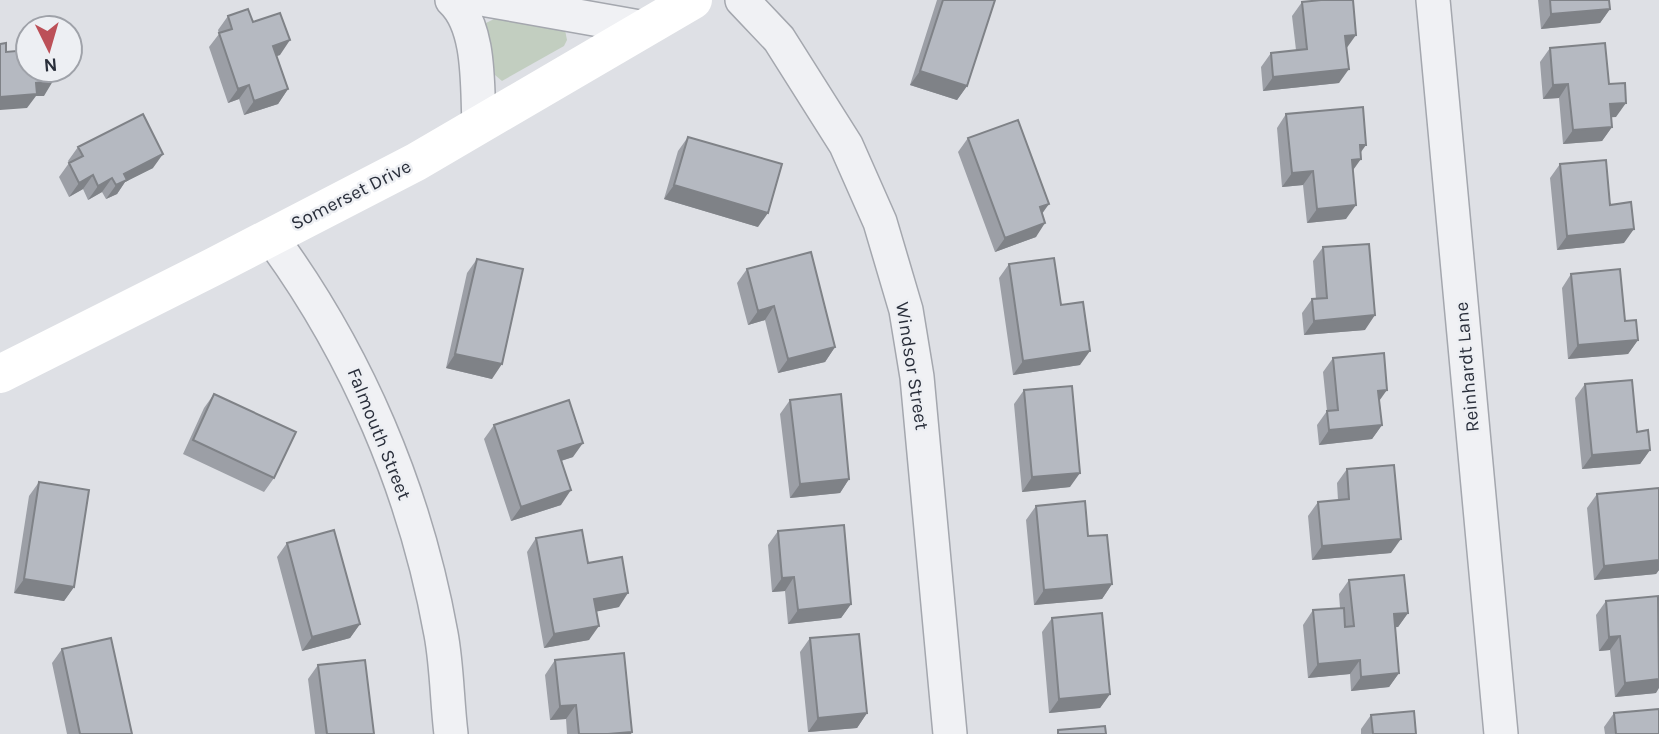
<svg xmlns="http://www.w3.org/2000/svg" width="1659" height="734" viewBox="0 0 1659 734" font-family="Karla,sans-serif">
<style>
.green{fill:#c2cec0}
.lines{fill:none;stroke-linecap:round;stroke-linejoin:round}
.street-casing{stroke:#a4a7ae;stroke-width:36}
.street{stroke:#f0f1f4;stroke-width:33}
.secondary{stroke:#fff;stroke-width:38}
.wall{fill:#9c9fa6}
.shaded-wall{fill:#7f8287}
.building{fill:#b5b9c1;stroke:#7f8287;stroke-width:2}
.labels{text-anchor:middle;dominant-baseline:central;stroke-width:5;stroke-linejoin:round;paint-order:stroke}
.street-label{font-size:19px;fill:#292e3a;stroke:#edeff3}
</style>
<rect width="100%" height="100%" fill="#dee0e5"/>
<path class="green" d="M496,18L565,30L567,40L564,46L502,81L495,75L486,27V23Z"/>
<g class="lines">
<g class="street-casing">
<path id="street" d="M452,0C481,27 477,87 479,123
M487,0L645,28
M742,0L779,39L846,145L880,222L906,310L917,377L950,734
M1433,0L1501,734
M271,237C357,354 415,490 441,634C447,666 447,701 451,734"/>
</g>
<use href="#street" class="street"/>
<path class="secondary" d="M0,374L213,267L416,162L693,0"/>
</g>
<path class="wall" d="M937,0H995L967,86L957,100L910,85Z
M1538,0H1609L1610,9L1600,23L1541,29Z
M1302,2L1347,48L1339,83L1263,91L1261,67L1271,53L1296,50L1292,16Z
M228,16L253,22L280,55L277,56L288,89L278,104L244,115L239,99L228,103L209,47L219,34L218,30Z
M1550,48L1609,84L1616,117H1611L1612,127L1602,141L1563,144L1559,98L1543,99L1540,62Z
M1286,114L1360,153L1353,170L1346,219L1307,223L1303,185L1282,187L1277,128Z
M688,137L758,227L664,199L678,151Z
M968,138L1042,214L1036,237L995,252L958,152Z
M78,147L153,168L125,182L117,194L106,199L102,192L88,200L83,189L69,197L59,177L69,163L68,161Z
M1560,164L1610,205L1624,243L1557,250L1550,178Z
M1323,247L1365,330L1304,335L1302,313L1312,299H1316L1313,261Z
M477,259L492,379L446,368L467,273Z
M1009,264L1061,305L1080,365L1013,375L999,278Z
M747,269L835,347L825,362L778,373L765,320L748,325L737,283Z
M1571,274L1625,321L1638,340L1628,354L1568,359L1562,288Z
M1333,358L1379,401L1382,425L1372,439L1319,445L1317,425L1327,411L1323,372Z
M1585,384L1637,432L1650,450L1640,464L1582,469L1575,398Z
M1024,390L1070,487L1022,492L1014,404Z
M214,394L274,478L264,492L183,454L204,408Z
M790,400L849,479L840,493L790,498L780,414Z
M494,425L573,457L561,461V505L511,521L484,439Z
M1347,469L1391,553L1312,560L1308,516L1318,502L1338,500L1337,483Z
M39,482L74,587L64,601L14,593L29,496Z
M1659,488V570L1656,574L1594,580L1587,508L1597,494Z
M1036,506L1088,536L1112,584L1102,599L1034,605L1026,520Z
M778,531L851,604L841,618L788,624L785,591L772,592L768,545Z
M536,538L619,607L597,611L589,640L544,648L527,552Z
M287,543L360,624L350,638L302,651L277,557Z
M1349,580L1408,613L1398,627H1395L1399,673L1389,687L1351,691L1350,674L1308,678L1303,625L1313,610L1340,608L1339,594Z
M1606,601L1656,693L1615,697L1610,650L1599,651L1596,615Z
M1052,618L1110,694L1100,708L1049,713L1042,632Z
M810,638L867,713L857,728L808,732L800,652Z
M62,649L132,734H67L52,663Z
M555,660L631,734H567L566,719L550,720L545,675Z
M318,665L374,734H315L308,679Z
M1614,713L1659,734H1605L1604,727Z
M1371,715L1416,734H1361V729Z"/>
<path class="shaded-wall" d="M1610,9L1600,23L1541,29L1551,14Z
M1356,35L1346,49L1345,36Z
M290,40L280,55L263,60L273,46Z
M1349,69L1339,83L1263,91L1273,77Z
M920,71L967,86L957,100L910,85Z
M53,81L44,96H36L27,108L0,110V97L36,83Z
M1568,84L1559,98L1543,99L1553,85Z
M249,85L239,99L228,103L238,89Z
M288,89L278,104L244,115L254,101Z
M1626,103L1616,117L1600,118L1610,104Z
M1612,127L1602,141L1563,144L1573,130Z
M1360,145H1366L1356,159Z
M163,154L153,168L125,182L117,194L106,199L124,174Z
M1361,159L1351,173L1352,160Z
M1313,171L1303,185L1282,187L1292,173Z
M93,175L83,189L69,197L79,183Z
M112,178L102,192L88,200L98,186Z
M674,185L768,213L758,227L664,199Z
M1049,204L1039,218L1040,207Z
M1356,205L1346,219L1307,223L1317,209Z
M1045,223L1036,237L995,252L1005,238Z
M1634,229L1624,243L1557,250L1567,236Z
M774,306L765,320L748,325L758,311Z
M1375,315L1365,330L1304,335L1314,321Z
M1638,340L1628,354L1568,359L1578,345Z
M835,347L825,362L778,373L788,359Z
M1090,351L1080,365L1013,375L1023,361Z
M455,354L502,364L492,379L446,368Z
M1387,390L1377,404L1378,391Z
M1382,425L1372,439L1319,445L1329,430Z
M583,443L573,457L548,465L558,451Z
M1650,450L1640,464L1582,469L1592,455Z
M1080,473L1070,487L1022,492L1032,477Z
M849,479L840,493L790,498L800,484Z
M571,490L561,505L511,521L521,507Z
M1401,539L1391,553L1312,560L1322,546Z
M1659,560V570L1656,574L1594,580L1604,566Z
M794,577L785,591L772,592L782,578Z
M24,579L74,587L64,601L14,593Z
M1112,584L1102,599L1034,605L1044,590Z
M628,593L619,607L585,614L594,599Z
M851,604L841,618L788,624L798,610Z
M1408,613L1398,627L1384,628L1394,614Z
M360,624L350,638L302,651L312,637Z
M599,626L589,640L544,648L554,634Z
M1620,636L1610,650L1599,651L1609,637Z
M1360,660L1350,674L1308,678L1318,664Z
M1399,673L1389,687L1351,691L1361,677Z
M1659,679V688L1656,693L1615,697L1625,683Z
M1110,694L1100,708L1049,713L1059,699Z
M576,705L566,719L550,720L560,706Z
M867,713L857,728L808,732L818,718Z
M632,732L631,734H608Z"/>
<path class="building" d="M943,0H995L967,86L920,71Z
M1321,0H1353L1356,35L1345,36L1349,69L1273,77L1271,53L1307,49L1302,2Z
M1550,0H1609L1610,9L1551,14Z
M248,9L253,22L280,13L290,40L273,46L288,89L254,101L249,85L238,89L219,33L232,29L228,16Z
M6,43V52L28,50V70H52L53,81L36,83L37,94L0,97V44Z
M1605,43L1609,84L1625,83L1626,103L1610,104L1612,127L1573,130L1568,84L1553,85L1550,48Z
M1363,107L1366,145H1360L1361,159L1352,160L1356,205L1317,209L1313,171L1292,173L1286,114Z
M143,114L163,154L124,174L127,180L116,185L112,178L98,186L93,175L79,183L69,163L83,156L78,147Z
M1018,120L1049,204L1040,207L1045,223L1005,238L968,138Z
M688,137L782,164L768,213L674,185Z
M1606,160L1610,205L1631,202L1634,229L1567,236L1560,164Z
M1369,244L1375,315L1314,321L1312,299L1327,298L1323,247Z
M811,252L835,347L788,359L774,306L758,311L747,269Z
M1054,258L1061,305L1083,302L1090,351L1023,361L1009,264Z
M477,259L523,269L502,364L455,354Z
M1620,269L1625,321L1636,320L1638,340L1578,345L1571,274Z
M1384,353L1387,390L1378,391L1382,425L1329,430L1327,411L1338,410L1333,358Z
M1632,380L1637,432L1648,430L1650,450L1592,455L1585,384Z
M1072,386L1080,473L1032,477L1024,390Z
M214,394L296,432L274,478L193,440Z
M841,394L849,479L800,484L790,400Z
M569,400L583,443L558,451L571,490L521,507L494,425Z
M1394,465L1401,539L1322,546L1318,502L1349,499L1347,469Z
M39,482L89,490L74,587L24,579Z
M1659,488V560L1604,566L1597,494Z
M1085,501L1088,536L1107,535L1112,584L1044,590L1036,506Z
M844,525L851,604L798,610L794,577L782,578L778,531Z
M334,530L360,624L312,637L287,543Z
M582,530L588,563L622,557L628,593L594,599L599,626L554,634L536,538Z
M1404,575L1408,613L1394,614L1399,673L1361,677L1360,660L1318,664L1313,610L1344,608L1345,627L1354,626L1349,580Z
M1658,596L1659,679L1625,683L1620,636L1609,637L1606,601Z
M1102,613L1110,694L1059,699L1052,618Z
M859,634L867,713L818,718L810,638Z
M111,638L132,734H80L62,649Z
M624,653L632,732L608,734H579L576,705L560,706L555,660Z
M365,660L374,734H327L318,665Z
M1659,709V734H1616L1614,713Z
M1414,711L1416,734H1373L1371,715Z
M1105,726L1106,734H1058V730Z"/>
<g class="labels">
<g class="street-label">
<text transform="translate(351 195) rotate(-27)">Somerset Drive</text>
<text transform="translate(912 366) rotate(81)">Windsor Street</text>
<text transform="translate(1467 367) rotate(-95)">Reinhardt Lane</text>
<text transform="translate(379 434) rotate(68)">Falmouth Street</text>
</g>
</g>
<g transform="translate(49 49) rotate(175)"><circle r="33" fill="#edeff3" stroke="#9fa2a9" stroke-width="2"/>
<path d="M0-5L12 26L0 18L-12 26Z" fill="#bc5058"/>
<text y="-10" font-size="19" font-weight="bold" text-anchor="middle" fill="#292e3a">N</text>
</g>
</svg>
